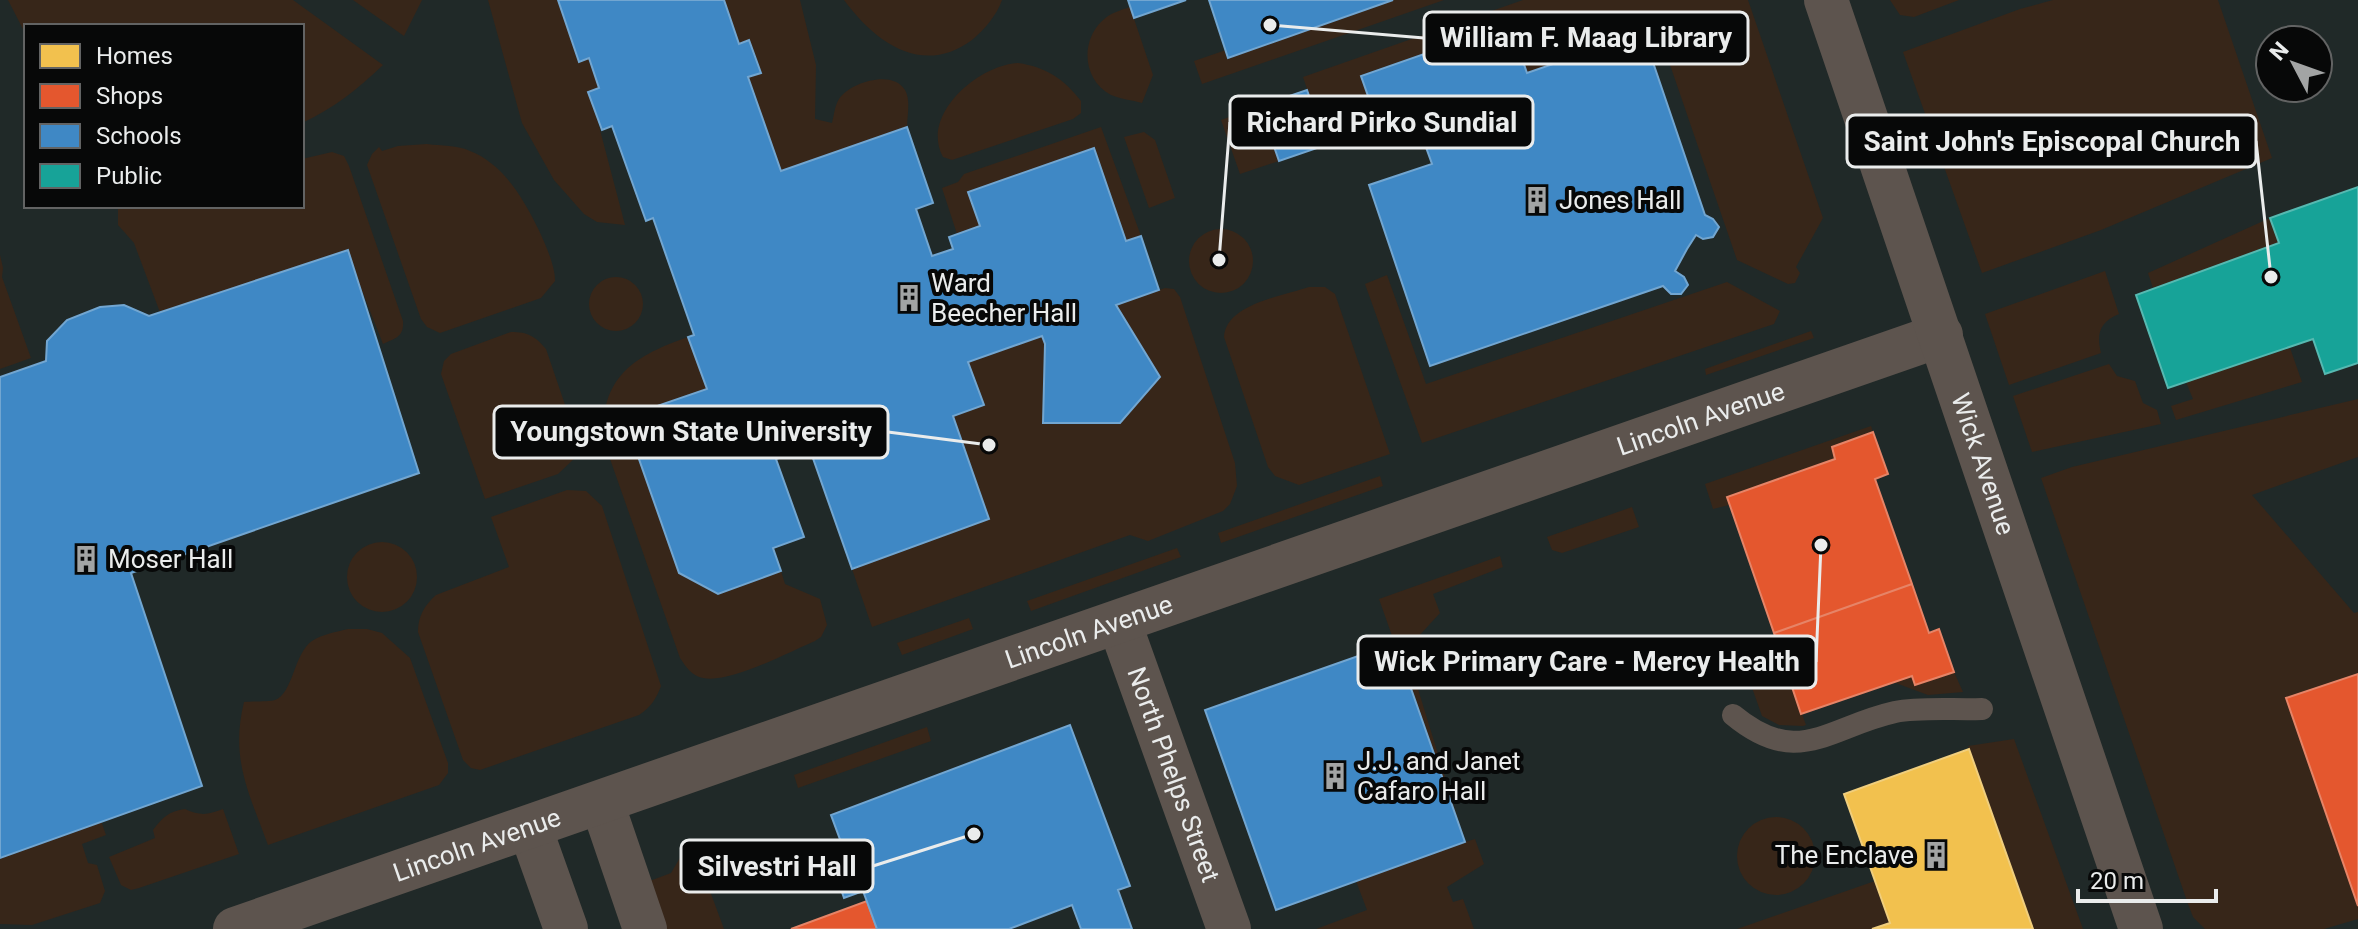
<svg xmlns="http://www.w3.org/2000/svg" width="2358" height="929" viewBox="0 0 2358 929" font-family="Roboto,sans-serif">
<style>
.built{fill:#202928;fill-rule:evenodd}
.green{fill:#372619}
.homes{fill:#f2c14e;stroke:#f0ce7d;stroke-width:2}
.shops{fill:#e4572e;stroke:#e68467;stroke-width:2}
.schools{fill:#3f88c5;stroke:#72a6d1;stroke-width:2}
.public{fill:#17a398;stroke:#56b9b1;stroke-width:2}
.lines{fill:none;stroke-linecap:round;stroke-linejoin:round}
.service{stroke:#5d544e;stroke-width:22}
.minor{stroke:#5d544e;stroke-width:44}
.tertiary{stroke:#5d544e;stroke-width:44}
.primary{stroke:#5d544e;stroke-width:44}
.labels{text-anchor:middle;dominant-baseline:central;stroke-width:8;stroke-linejoin:round;paint-order:stroke}
.poi-label{font-size:26px;fill:#eaecec;stroke:#070808;text-anchor:start}
.street-label{font-size:26px;fill:#eaecec;stroke:#070808}
.leader{fill:none;stroke:#eaecec;stroke-width:3}
.callout-dot{fill:#eaecec;stroke:#070808;stroke-width:3}
.callout{fill:#070808;stroke:#eaecec;stroke-width:3}
.callout-label{font-size:28px;text-anchor:middle;font-weight:bold;fill:#eaecec}
</style>
<rect width="100%" height="100%" fill="#1c1d1d"/>
<path class="built" d="M0,0H2358V929H0ZM26,26H302V206H26ZM2270,40H2318V88H2270Z"/>
<path class="green" d="M8,0H293L383,65C358,89 334,108 302,123V26H26V35Z
M353,0H422L404,36Z
M488,0H571L602,86L590,92L625,225L597,222L584,214L554,180L522,123Z
M724,0H800L816,65L815,119L832,123C834,115 835,105 839,99C850,82 893,69 905,90C911,100 907,117 907,127L781,171L748,77L761,73L749,40L739,44Z
M844,0H1002C997,15 984,30 972,40C922,77 875,42 844,0Z
M1393,0H1444L1202,84L1194,61L1226,50L1229,58Z
M1523,0H1748L1823,218L1796,267L1800,273L1795,283L1788,284L1737,260L1657,27L1527,73L1510,24L1361,75L1378,127L1326,145L1303,77Z
M1890,0H1959L1914,17L1900,15Z
M2053,0H2218L2272,158L2101,230L1982,273L1903,52L2020,9Z
M1130,7L1153,75L1142,103C1132,100 1120,99 1111,95C1083,80 1080,42 1102,21C1110,13 1121,10 1130,7Z
M1018,63C1046,67 1064,79 1081,101V113L1073,119L952,160L943,157C920,115 978,65 1018,63Z
M1260,106L1279,161L1240,174L1221,120Z
M1101,127L1141,236L1126,241L1094,148L980,226L957,234L942,188L958,182L964,174Z
M1144,132L1155,140L1175,198L1149,208L1124,137Z
M427,144C441,146 458,145 470,151C484,156 500,169 509,181C525,199 556,258 555,281L541,298L440,333L427,327L421,319L367,165L372,154L379,147L382,151L398,146Z
M332,152L344,156L349,166L403,321C404,337 396,338 383,344L346,250L161,315L134,243L118,225V206H302V159Z
M2270,218L2279,243L2153,288L2148,273Z
M1189 261a32 32 0 1 1 64 0a32 32 0 1 1-64 0Z
M0,255L3,268L2,277L31,358L0,369Z
M2105,271L2119,314C2100,322 2096,333 2101,353L2009,385L1985,314Z
M1387,275L1426,384L1727,282L1780,311L1774,324L1422,443L1365,284Z
M589 304a27 27 0 1 1 54 0a27 27 0 1 1-54 0Z
M1309,287H1325L1335,294L1390,454L1299,485L1275,476L1268,467L1224,337C1226,304 1283,296 1309,287Z
M1165,288L1174,289L1180,297L1235,463L1237,486L1230,504L1223,511L1148,541L1130,535L872,627L852,569L989,519L953,416L984,405L968,362L1042,336L1045,344L1044,423H1120L1160,377L1116,305Z
M1811,331L1814,338L1706,375L1705,369Z
M511,332C528,332 535,336 546,349L574,431L576,457L558,474L485,499L441,374L444,361L451,354Z
M688,337L707,389L657,406L666,430L633,443L679,573L718,593L781,571L785,584L820,599L827,625L821,637L815,641C789,652 729,684 703,678C692,676 686,667 680,658L603,439C601,376 634,356 688,337Z
M2290,348L2302,382L2176,420L2171,406L2193,399L2186,382Z
M2109,364L2117,376L2135,381L2143,403L2157,410L2161,424L2032,452L2013,396Z
M2358,399V457L2252,495L2354,613L2358,612V674L2286,699L2358,906V919L2324,929H2205L2193,917L2188,904L2041,478L2072,467Z
M1871,426L1873,432L1832,447L1835,459L1727,497L1729,505L1713,509L1705,484Z
M1380,476L1383,486L1221,543L1218,533Z
M567,490L586,491L602,506L661,686C656,699 651,707 639,715L480,770L471,768L463,760L418,632C418,616 424,606 436,595L509,567L491,517Z
M1632,507L1639,527L1562,553L1552,550L1547,537Z
M347 577a35 35 0 1 1 70 0a35 35 0 1 1-70 0Z
M1177,548L1181,557L1031,611L1027,601Z
M1500,556L1503,567L1433,594L1440,613L1406,650L1465,842L1475,839L1484,864L1447,887L1453,902L1463,899L1474,929H1316L1367,910L1356,881L1465,842L1379,599Z
M969,618L973,629L902,655L897,643Z
M348,629H367L382,633L410,658L448,763V773L439,785L268,845C249,793 230,759 244,702C253,701 269,702 275,700C293,694 294,653 312,641C323,634 336,632 348,629Z
M1780,653L1806,725L1803,726L1779,725L1762,716L1744,665Z
M1954,672L1963,692L1928,695L1893,682L1912,676L1916,685Z
M927,727L931,741L798,788L794,775Z
M2014,739L2083,929H2033L1968,746Z
M185,809C200,816 208,815 223,809L239,854L139,888L131,890L121,885L109,857L155,838L153,830C162,818 169,811 185,809Z
M1737 856a39 39 0 1 1 78 0a39 39 0 1 1-78 0Z
M101,821L106,835L82,844L88,863L97,865L105,891L100,903L32,925L0,924V858Z
M693,845L724,929H664L647,882L671,873L684,851Z
M1875,881L1890,923L1873,929H1737Z"/>
<path class="homes" d="M1969,749L2033,929H1872L1890,923L1844,794Z"/>
<path class="shops" d="M1873,432L1888,474L1875,479L1912,584L1774,633L1727,497L1835,459L1832,447Z
M1912,584L1929,633L1939,629L1954,672L1915,685L1912,676L1801,714L1774,633Z
M2358,674V906L2286,698Z
M867,901L877,929H791Z"/>
<path class="schools" d="M558,0H724L739,44L749,40L761,73L748,77L781,171L907,127L933,203L916,209L932,256L953,249L949,237L980,226L968,192L1094,148L1126,241L1141,236L1159,290L1116,305L1160,377L1120,423H1043L1045,344L1042,336L968,362L984,405L953,416L989,519L852,569L809,447L776,459L804,537L773,548L781,571L718,594L679,573L633,442L666,430L657,406L707,389L688,337L694,335L653,218L646,221L612,126L602,130L588,92L599,88L589,58L579,62Z
M1128,0H1186L1134,18Z
M1209,0H1393L1228,58Z
M1510,24L1527,73L1643,33L1705,215L1713,219L1719,227L1713,237L1703,239L1696,235L1687,249L1675,271L1684,277L1688,285L1681,294H1671L1663,286L1430,366L1369,185L1432,164L1415,117L1380,130L1361,76Z
M1307,90L1326,145L1279,161L1260,106Z
M348,250L419,473L131,573L202,786L0,858V377L46,361L47,341L67,320L100,307L124,305L149,316Z
M1395,643L1465,842L1276,910L1205,710Z
M1070,725L1130,886L1118,890L1132,929H1081L1072,905L1009,929H877L863,891L844,898L830,858L845,853L831,815Z"/>
<path class="public" d="M2358,187V363L2325,374L2313,339L2168,388L2136,295L2279,243L2270,218Z"/>
<g class="lines">
<path class="service" d="M1733,715C1798,769 1828,727 1895,712C1920,707 1955,710 1982,709"/>
<g class="minor">
<path id="s1" d="M1119,622L1229,929"/>
<path d="M602,803L645,929"/>
<path d="M530,828L566,929"/>
</g>
<path class="tertiary" id="s2" d="M235,929L1941,335"/>
<path class="primary" id="s3" d="M1826,0L2141,929"/>
</g>
<defs>
<g id="building-bare" transform="scale(2.16)"><path d="M-4-6H4V6H1V3H-1V6H-4ZM-2.5-4.3h1.7v1.8h-1.7ZM.8-4.3h1.7v1.8H.8ZM-2.5-1h1.7V.8h-1.7ZM.8-1h1.7V.8H.8Z" fill="#a2a4a4" stroke="#070808" stroke-width="2.5" paint-order="stroke"/></g>
</defs>
<g fill-rule="evenodd">
<use href="#building-bare" x="1537" y="200"/>
<use href="#building-bare" x="909" y="298"/>
<use href="#building-bare" x="86" y="559"/>
<use href="#building-bare" x="1335" y="776"/>
<use href="#building-bare" x="1936" y="855"/>
</g>
<g class="labels">
<g class="poi-label">
<text x="1559" y="200">Jones Hall</text>
<text x="931" y="283">Ward<tspan x="931" dy="30">Beecher Hall</tspan></text>
<text x="108" y="559">Moser Hall</text>
<text x="1357" y="761">J.J. and Janet<tspan x="1357" dy="30">Cafaro Hall</tspan></text>
<text x="1914" y="855" text-anchor="end">The Enclave</text>
</g>
<g class="street-label">
<text stroke="none"><textPath href="#s2" startOffset="1552">Lincoln Avenue</textPath></text>
<text stroke="none"><textPath href="#s3" startOffset="490">Wick Avenue</textPath></text>
<text stroke="none"><textPath href="#s2" startOffset="904">Lincoln Avenue</textPath></text>
<text stroke="none"><textPath href="#s1" startOffset="162">North Phelps Street</textPath></text>
<text stroke="none"><textPath href="#s2" startOffset="256">Lincoln Avenue</textPath></text>
</g>
</g>
<path class="leader" d="M1270 25L1424 38M1219 260L1230 122M2271 277L2256 141M989 445L888 432M1821 545L1816 662M974 834L873 866"/>
<g class="callout-dot">
<circle cx="1270" cy="25" r="8"/>
<circle cx="1219" cy="260" r="8"/>
<circle cx="2271" cy="277" r="8"/>
<circle cx="989" cy="445" r="8"/>
<circle cx="1821" cy="545" r="8"/>
<circle cx="974" cy="834" r="8"/>
</g>
<g class="callout">
<rect x="1424" y="12" width="324" height="52" rx="8"/>
<rect x="1230" y="96" width="303" height="52" rx="8"/>
<rect x="1847" y="115" width="409" height="52" rx="8"/>
<rect x="494" y="406" width="394" height="52" rx="8"/>
<rect x="1358" y="636" width="458" height="52" rx="8"/>
<rect x="681" y="840" width="192" height="52" rx="8"/>
</g>
<g class="callout-label">
<text x="1586" y="47">William F. Maag Library</text>
<text x="1382" y="132">Richard Pirko Sundial</text>
<text x="2052" y="151">Saint John's Episcopal Church</text>
<text x="691" y="441">Youngstown State University</text>
<text x="1587" y="671">Wick Primary Care - Mercy Health</text>
<text x="777" y="876">Silvestri Hall</text>
</g>
<rect x="24" y="24" width="280" height="184" fill="#070808" stroke="#626363" stroke-width="2"/>
<rect x="40" y="44" width="40" height="24" fill="#f2c14e" stroke="#626363" stroke-width="2"/>
<text x="96" y="64" font-size="24" fill="#eaecec">Homes</text>
<rect x="40" y="84" width="40" height="24" fill="#e4572e" stroke="#626363" stroke-width="2"/>
<text x="96" y="104" font-size="24" fill="#eaecec">Shops</text>
<rect x="40" y="124" width="40" height="24" fill="#3f88c5" stroke="#626363" stroke-width="2"/>
<text x="96" y="144" font-size="24" fill="#eaecec">Schools</text>
<rect x="40" y="164" width="40" height="24" fill="#17a398" stroke="#626363" stroke-width="2"/>
<text x="96" y="184" font-size="24" fill="#eaecec">Public</text>
<g transform="translate(2294 64) rotate(311)"><circle r="38" fill="#070808" stroke="#626363" stroke-width="2"/>
<path d="M0-6L14 30L0 20L-14 30Z" fill="#a2a4a4"/>
<text y="-12" font-size="22" font-weight="bold" text-anchor="middle" fill="#eaecec">N</text>
</g>
<path d="M2078 889v12h138v-12" fill="none" stroke="#eaecec" stroke-width="4"/>
<text x="2090" y="889" font-size="24" fill="#eaecec" stroke="#070808" stroke-width="6" paint-order="stroke">20 m</text>
</svg>
